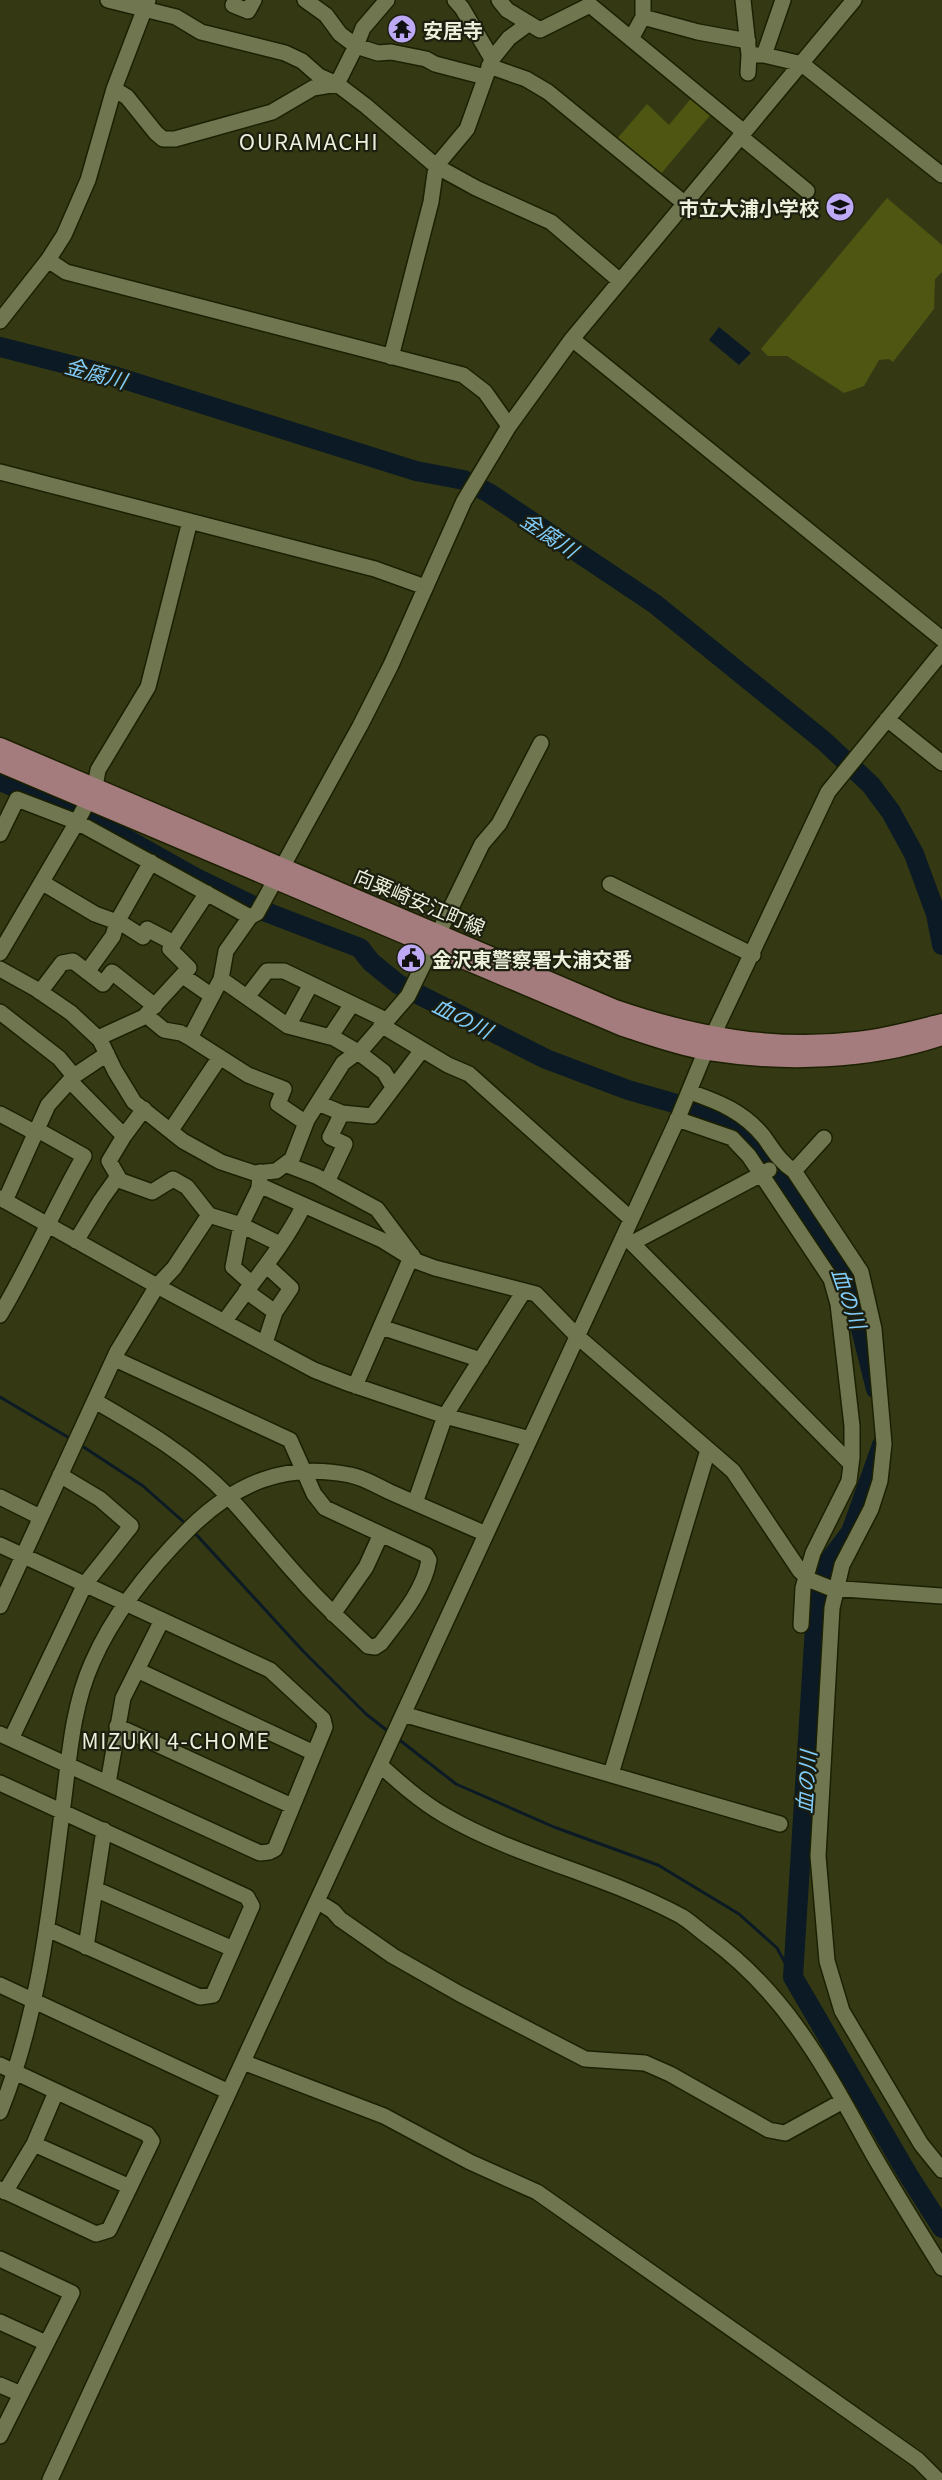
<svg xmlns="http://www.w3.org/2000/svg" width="942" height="2480" viewBox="0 0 942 2480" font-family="Georgia,'Noto Sans JP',serif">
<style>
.green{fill:#4e5612}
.water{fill:#0b1a24}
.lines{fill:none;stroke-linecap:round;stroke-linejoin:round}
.stream{stroke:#0b1a24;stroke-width:3}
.river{stroke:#0b1a24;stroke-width:20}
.minor-casing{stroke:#1b2000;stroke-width:18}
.major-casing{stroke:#1b2000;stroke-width:21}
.minor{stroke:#6f7650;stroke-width:15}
.major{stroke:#a57c7d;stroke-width:18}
.labels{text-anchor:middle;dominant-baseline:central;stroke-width:4.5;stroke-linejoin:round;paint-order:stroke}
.poi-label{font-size:20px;font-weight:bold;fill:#ecf0db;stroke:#1c1f0f;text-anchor:start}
.street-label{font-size:20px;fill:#ecf0db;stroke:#1c1f0f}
.water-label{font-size:21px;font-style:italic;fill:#80cdfc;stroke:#1c1f0f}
.neighbourhood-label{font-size:21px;letter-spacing:1.5px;fill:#ecf0db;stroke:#1c1f0f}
.quarter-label{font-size:22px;letter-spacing:1.5px;fill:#ecf0db;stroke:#1c1f0f}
</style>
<rect width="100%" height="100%" fill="#343914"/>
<path class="green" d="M693,96L713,112L659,176L616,140L647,104L669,125Z
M887,198L942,245V272L935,279L934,309L893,362L889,359L879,360L864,386L844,393L787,356H768L761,349Z"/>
<path class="water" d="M719,327L751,353L739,365L709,340Z"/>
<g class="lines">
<path class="stream" d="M0,1397L71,1439
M79,1444L143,1486L186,1524
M193,1531L303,1651L366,1714L389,1732
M397,1738L456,1784L554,1827L658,1865L739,1914L777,1948L793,1977"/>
<path class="river" d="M0,347L117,377L416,471L464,480L489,493L655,604L824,741L871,785L891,812L914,854L936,914L942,945
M0,781L89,818L196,878L266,912L360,948L371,962L398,984L546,1059L628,1090L698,1110L737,1126L752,1140L828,1244L849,1281L876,1389
M882,1445L851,1532L822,1570L817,1595L793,1977L907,2173L942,2228"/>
<g class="minor-casing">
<path id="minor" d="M108,0L176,17L201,32L285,53L302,61L319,76L337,84L366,106L436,166L476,188L551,222L620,281
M305,0L326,15L340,34L356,46L363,28L387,0
M455,0L462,8L492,59
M499,0L507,10L540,30L590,5L744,132
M743,0L749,55L748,73
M233,5L248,11L254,0
M643,17L698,32L748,41
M631,39L643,17V0
M749,55H764L802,64L942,175
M764,55L783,0
M489,66L526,79L548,92L684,203
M114,89L127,97L156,133L163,139H175L272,112L313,88L337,84L356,46L378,53L391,52L426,59L435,64L485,77
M740,136L807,191
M48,260L66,272L463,375L485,392L509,426
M0,321L48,260L64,235L88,180L114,89L148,0
M572,339L942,639
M391,357L431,202L436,166L467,129L492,59L509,38L528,24
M0,472L375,569L425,587
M887,719L942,763
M0,834L17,799L77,822L250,917L257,913L360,726L391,665L464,501L509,426L572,339L854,0
M43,883L95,914L117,922
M610,884L753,955
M250,917L226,951L221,979L288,1026L334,1038L358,1052L384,1072L393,1087
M118,921L143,937L147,929L174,943
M0,953L77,822L95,787L98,770L148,687L190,521
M0,969L36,989L71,1013L100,1040L115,1071L134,1102L183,1141L221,1162L254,1173L276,1171L292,1159L307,1120L343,1063L363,1048L408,996L482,844L499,824L541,743
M87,972L113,936L117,922L151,862
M183,976L212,996
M221,979L190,1038L248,1075L284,1089L278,1104L306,1123
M40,992L62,963L73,961L103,984L112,972L155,1006
M247,997L267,971H284L386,1020
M0,1012L59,1058L74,1076
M146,1015L164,1030L181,1033L190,1038
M381,1025L448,1065L469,1074L631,1219
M288,1026L311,984
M330,1037L352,1004
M98,1038L144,1017L189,968L170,949L207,893
M70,1081L124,1136L144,1109
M690,1092C719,1102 744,1112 764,1137C774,1151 780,1162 794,1171L861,1272L874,1329L884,1444L880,1481L871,1509L842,1565L832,1608L818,1856L827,1961L842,2011L921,2144L942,2170
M318,1103L342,1113L372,1116L422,1050
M0,1114L34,1132
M677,1119L732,1138L749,1156L831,1279L838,1304L852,1426V1457L849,1481L813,1553L806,1577L803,1588L801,1625
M171,1130L220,1057
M285,1164L316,1176L377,1209L416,1261L435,1268L536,1294L577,1336L733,1471L800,1571L810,1580L830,1588L942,1596
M794,1171L824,1138
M120,1180L109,1161L124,1136
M327,1182L345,1144L330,1137L342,1113
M259,1185L382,1240L411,1258
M0,1198L157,1286L314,1370L350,1384L445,1416L530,1439
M5,1201L48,1105L74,1076L107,1054
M624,1235L851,1464
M76,1241L101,1200L116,1179L152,1192L173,1179L187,1187L209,1215L241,1225L259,1188L260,1172
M632,1243L769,1170
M252,1284L233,1267L241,1225L280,1244
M246,1291L275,1312
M0,1315C31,1263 54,1208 84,1156L36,1129
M224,1322C252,1282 281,1250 303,1207
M381,1327L481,1360
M265,1343L275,1312L291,1288L267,1266
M355,1386L412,1255
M95,1401C142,1428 190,1456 228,1496C254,1524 277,1554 303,1582C323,1605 346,1625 368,1646L375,1647L381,1643C399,1619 424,1591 429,1560L426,1555L325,1508L314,1494L290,1440L115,1359
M0,1497L40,1517
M415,1503L445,1416L524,1291
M0,1545L270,1670L323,1719L325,1727L275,1849L269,1852L260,1853L0,1734
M0,1606L117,1352L157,1286L174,1268L209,1215
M333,1614L366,1567L381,1534
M137,1670L314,1753
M403,1714L780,1824
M117,1726L292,1806
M11,1739L85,1584L131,1526L100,1499L60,1475
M380,1765C400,1783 420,1801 444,1815C518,1858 605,1875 681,1916C691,1922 700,1931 710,1938C790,1997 827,2072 874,2156C896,2194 919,2231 942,2268
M611,1774L708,1450
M0,1783L247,1897L252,1906L213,1995L200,1997L47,1929
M108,1783L123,1698L162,1620
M95,1889L233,1949
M317,1901L333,1911L340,1919L393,1956L460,1994L585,2059L645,2063L670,2074L769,2130L785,2133L843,2101
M86,1947L104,1830
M0,1985L229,2092
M243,2062L384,2116L470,2162L537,2192L918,2460L938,2480
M0,2065L147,2134L152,2141L109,2230L96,2234L0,2189
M0,2112C39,2016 49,1914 62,1813C69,1763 71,1710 92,1663C114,1612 151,1567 190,1528C236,1483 285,1462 350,1475C363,1477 377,1486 390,1492C422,1506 454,1520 486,1534
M34,2144L130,2187
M5,2192L34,2144L56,2092
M0,2259L72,2293L0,2436
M0,2322L46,2343
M0,2385L21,2394
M50,2480L678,1118L706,1050L828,792L942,652"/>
</g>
<g class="major-casing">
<path id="major" d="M0,747L615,1009C694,1036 773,1051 857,1041C886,1038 914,1030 942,1023
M0,763L623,1027C651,1036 678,1046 707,1051C784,1063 868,1061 942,1036"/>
</g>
<use href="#minor" class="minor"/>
<use href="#major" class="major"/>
</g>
<defs>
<g id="temple-disc" transform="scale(1.5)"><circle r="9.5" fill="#bea9f5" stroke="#1c1f0f"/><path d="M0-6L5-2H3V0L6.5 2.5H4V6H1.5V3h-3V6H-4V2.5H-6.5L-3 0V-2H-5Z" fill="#111"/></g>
<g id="school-disc" transform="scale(1.5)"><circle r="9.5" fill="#bea9f5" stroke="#1c1f0f"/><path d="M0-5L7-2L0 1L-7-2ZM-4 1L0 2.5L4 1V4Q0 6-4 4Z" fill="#111"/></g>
<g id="civic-disc" transform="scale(1.5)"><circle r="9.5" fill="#bea9f5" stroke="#1c1f0f"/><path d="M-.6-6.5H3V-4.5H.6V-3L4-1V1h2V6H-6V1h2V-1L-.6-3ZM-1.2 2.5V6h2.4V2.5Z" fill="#111"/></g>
</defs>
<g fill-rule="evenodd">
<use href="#temple-disc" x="402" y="29"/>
<use href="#school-disc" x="840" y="207"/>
<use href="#civic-disc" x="411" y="958"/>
</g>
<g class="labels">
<g class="poi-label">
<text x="423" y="29">安居寺</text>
<text x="819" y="207" text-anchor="end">市立大浦小学校</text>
<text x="432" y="958">金沢東警察署大浦交番</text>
</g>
<g class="street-label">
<text transform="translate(420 901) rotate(23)">向粟崎安江町線</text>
</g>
<g class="water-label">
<text transform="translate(96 372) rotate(15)">金腐川</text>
<text transform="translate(550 534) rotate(34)">金腐川</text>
<text transform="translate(463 1017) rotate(27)">血の川</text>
<text transform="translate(850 1298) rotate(71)">血の川</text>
<text transform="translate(805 1782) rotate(-86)">血の川</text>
</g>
<g class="neighbourhood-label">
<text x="176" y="1740">MIZUKI 4-CHOME</text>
</g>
<g class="quarter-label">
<text x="309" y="140">OURAMACHI</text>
</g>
</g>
</svg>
